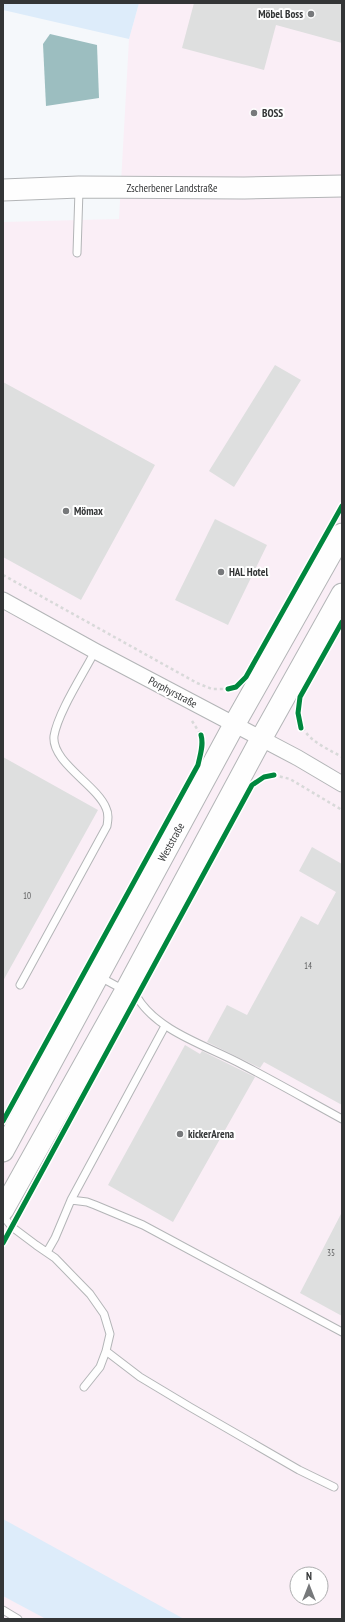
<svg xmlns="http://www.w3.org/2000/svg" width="345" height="1622" viewBox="0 0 345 1622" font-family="'PT Sans Narrow',sans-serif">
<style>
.commercial{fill:#faeef6;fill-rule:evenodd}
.green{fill:#ddecfa}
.water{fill:#9cbec0}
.building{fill:#dedfdf}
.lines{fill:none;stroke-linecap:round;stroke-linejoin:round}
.lane-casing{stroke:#b3b5b7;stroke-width:9}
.street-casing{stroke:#b3b5b7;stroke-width:17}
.secondary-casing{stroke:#b3b5b7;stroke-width:23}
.path{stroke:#d8d9d9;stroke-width:2.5;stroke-dasharray:3 3;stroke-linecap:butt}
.lane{stroke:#fefefe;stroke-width:7}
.street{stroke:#fefefe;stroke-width:15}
.secondary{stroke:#fefefe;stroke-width:21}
.cycleway-casing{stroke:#fff;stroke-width:8}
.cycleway{stroke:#00873e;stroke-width:5}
.poi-dot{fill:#77797b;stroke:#fff;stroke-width:1.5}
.labels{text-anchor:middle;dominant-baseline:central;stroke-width:4;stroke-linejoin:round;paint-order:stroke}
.number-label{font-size:9px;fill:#606162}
.poi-label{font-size:11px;font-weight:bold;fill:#333536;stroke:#fff;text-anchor:start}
.street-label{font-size:11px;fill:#333536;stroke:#fff}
</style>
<rect width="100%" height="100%" fill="#f5f8fb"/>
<path class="commercial" d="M139,3H342V1619H3V222L119,219L129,39ZM297,1574H321V1598H297Z"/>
<path class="green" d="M3,3H139L129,39L3,10Z
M3,1519L184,1619H46L3,1596Z"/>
<path class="water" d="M50,34L97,45L99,98L46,106L43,44Z"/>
<path class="building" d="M194,3H342V43L276,25L264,70L182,48Z
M275,365L301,380L234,487L209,471Z
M3,382L155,465L81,600L3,557Z
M215,519L267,545L228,625L175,600Z
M3,757L98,810L3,981Z
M312,847L342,864V1105L264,1062L260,1068L207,1042L227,1005L247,1015L301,916L318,925L336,892L299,871Z
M185,1045L200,1054L202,1051L255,1077L173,1222L108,1185Z
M342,1212V1316L300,1293Z"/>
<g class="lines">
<g class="lane-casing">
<path id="lane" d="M77,253L79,190
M100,977L137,997C158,1032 208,1046 243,1065C276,1082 309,1101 342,1119
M20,985L107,826C108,820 109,814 106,808C97,785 51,762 54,736C58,712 84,673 95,651
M71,1200L165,1026
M3,1216L12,1227L36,1245L55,1258L90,1294L104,1314L110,1334L106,1351L140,1377L190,1407L299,1470L334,1487
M47,1252L55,1238L71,1200L87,1202L95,1205L143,1225L342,1332
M84,1387L100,1367L106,1351
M3,1610L18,1619"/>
</g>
<g class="street-casing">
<path id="street" d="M3,600L95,651L298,758L342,784"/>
</g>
<g class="secondary-casing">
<path id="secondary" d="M3,190L79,187L244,188L342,186
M3,1151L234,725L342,534
M3,1210L126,990L261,739L342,594"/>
</g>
<path class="path" d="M3,575L197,683L212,689H228
M298,711C300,738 321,745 342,757
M192,721L201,735
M274,775L290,779L342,810"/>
<use href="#lane" class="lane"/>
<use href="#street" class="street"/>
<use href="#secondary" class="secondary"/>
<g class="cycleway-casing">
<path id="cycleway" d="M228,689L236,687L246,677L342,506
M301,728L298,713L300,697L342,622
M3,1121L198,765C200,755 204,745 201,735
M3,1243L252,785L264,777L274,775"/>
</g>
<use href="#cycleway" class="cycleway"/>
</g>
<g class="poi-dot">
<circle cx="311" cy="14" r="4"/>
<circle cx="254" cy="113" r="4"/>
<circle cx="66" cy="511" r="4"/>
<circle cx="221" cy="572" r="4"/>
<circle cx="180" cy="1134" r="4"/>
</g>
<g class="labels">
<g class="number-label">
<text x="27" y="895">10</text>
<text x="308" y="965">14</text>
<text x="331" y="1252">35</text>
</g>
<g class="poi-label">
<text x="303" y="14" text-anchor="end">Möbel Boss</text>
<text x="262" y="113">BOSS</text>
<text x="74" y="511">Mömax</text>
<text x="229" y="572">HAL Hotel</text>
<text x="188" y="1134">kickerArena</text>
</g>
<g class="street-label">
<text x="172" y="188">Zscherbener Landstraße</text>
<text transform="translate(173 692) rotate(28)">Porphyrstraße</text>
<text transform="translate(171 842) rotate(-61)">Weststraße</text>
</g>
</g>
<rect width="345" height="1622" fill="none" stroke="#333536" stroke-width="8"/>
<g transform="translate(309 1586)"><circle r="19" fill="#ffffff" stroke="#adaeaf"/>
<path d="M0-3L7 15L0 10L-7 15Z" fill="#77797b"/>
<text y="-6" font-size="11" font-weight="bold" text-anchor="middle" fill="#333536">N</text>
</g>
</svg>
